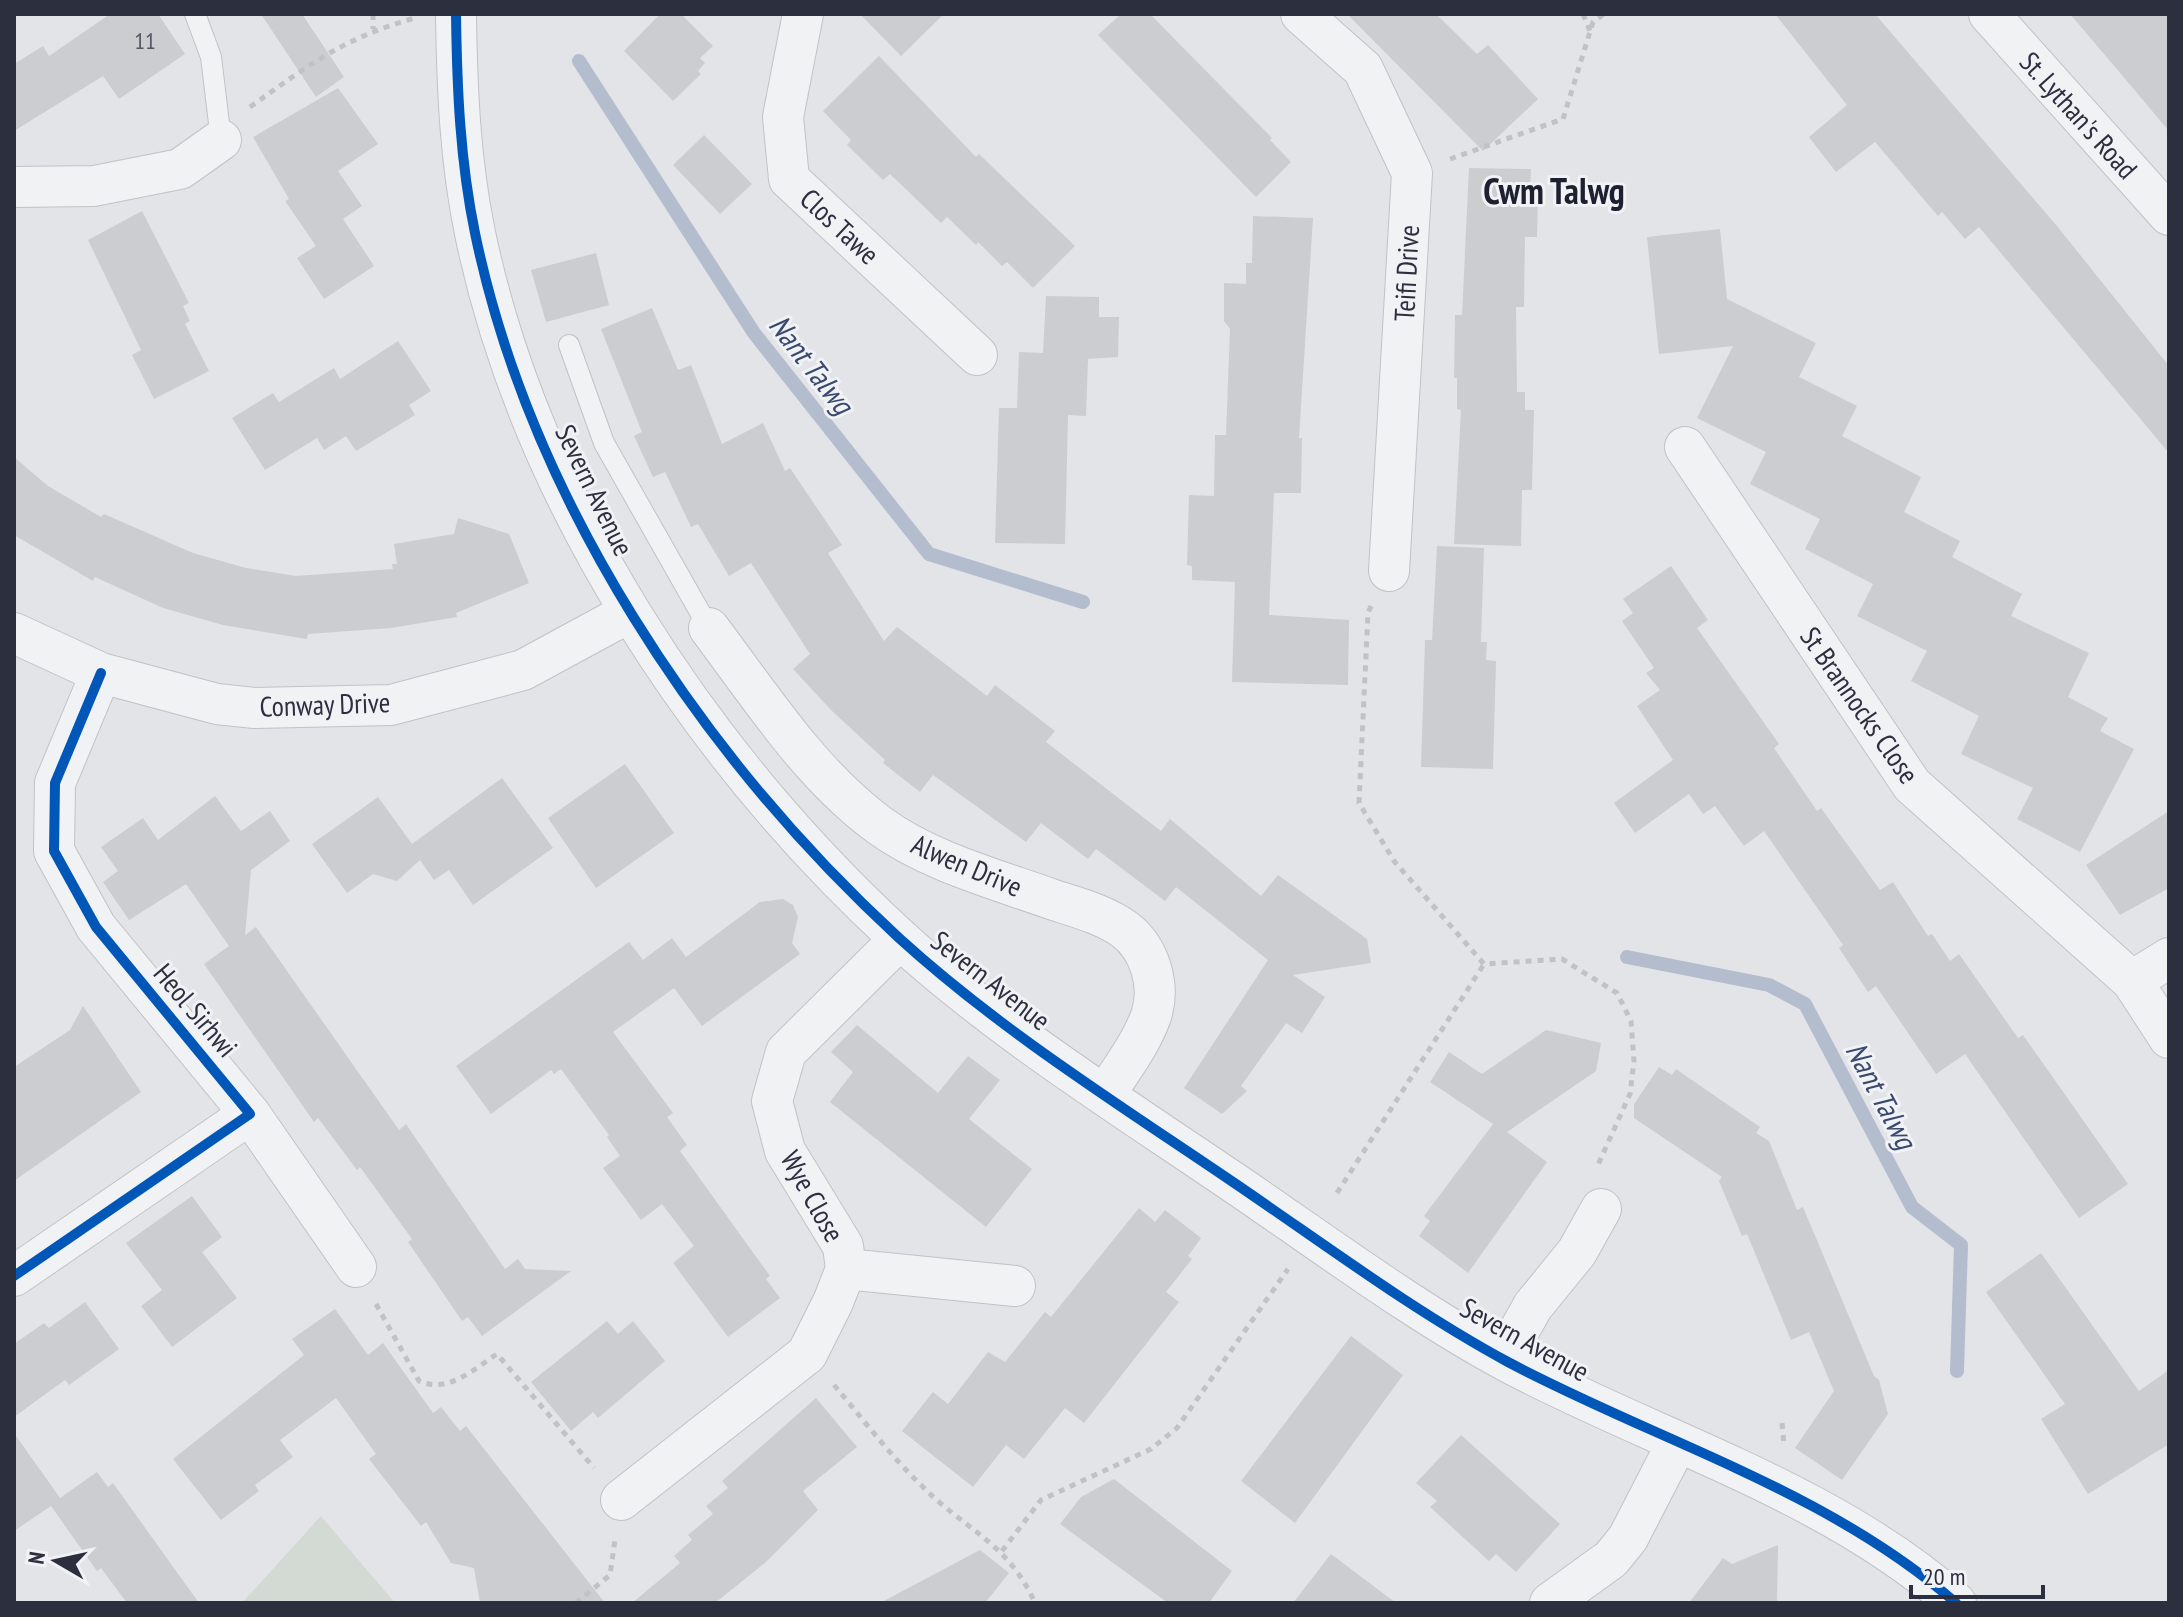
<svg xmlns="http://www.w3.org/2000/svg" width="2183" height="1617" viewBox="0 0 2183 1617" font-family="'PT Sans Narrow',sans-serif">
<style>
.green{fill:#d2dad3}
.lines{fill:none;stroke-linecap:round;stroke-linejoin:round}
.stream{stroke:#b4bdce;stroke-width:14}
.building{fill:#cccdd0}
.lane-casing{stroke:#c1c2c5;stroke-width:22}
.street-casing{stroke:#c1c2c5;stroke-width:42}
.path{stroke:#c1c2c6;stroke-width:5;stroke-dasharray:6 6;stroke-linecap:butt}
.lane{stroke:#f1f2f4;stroke-width:20}
.street{stroke:#f1f2f4;stroke-width:40}
.cycleway-casing{stroke:#f0f2f6;stroke-width:15}
.cycleway{stroke:#0057b8;stroke-width:10}
.labels{text-anchor:middle;dominant-baseline:central;stroke-width:6;stroke-linejoin:round;paint-order:stroke}
.number-label{font-size:24px;fill:#545763}
.street-label{font-size:28px;fill:#2b2f3e;stroke:#f0f2f6}
.water-label{font-size:30px;font-style:italic;fill:#3a496d;stroke:#f0f2f6}
.district-label{font-size:36px;font-weight:bold;fill:#1d202f;stroke:#f0f2f6}
</style>
<rect width="100%" height="100%" fill="#e2e4e7"/>
<path class="green" d="M321,1516L395,1603H242Z"/>
<g class="lines">
<path class="stream" d="M579,61L754,333L929,554L1083,602
M1627,957L1769,985L1805,1004L1912,1207L1961,1245L1957,1371"/>
</g>
<path class="building" d="M110,14H158L185,54L119,99L103,76L14,131V64L43,46L49,56Z
M261,14H302L344,77L316,97Z
M660,14H681L713,46L700,58L705,63L698,71L701,74L673,101L624,51Z
M860,14H944L901,56Z
M1121,14H1150L1272,138L1270,140L1291,162L1256,197L1098,35Z
M1347,14H1436L1477,54L1488,45L1538,99L1483,151Z
M1775,14H1875L2057,226L2169,366V453L1979,227L1965,239L1942,212L1938,216L1875,142L1836,172L1809,137L1847,105Z
M2070,14H2169V131L2121,74Z
M879,56L976,157L979,154L1075,246L1033,288L1007,262L1002,266L978,242L976,245L947,217L941,223L890,174L883,180L847,145L851,140L823,111Z
M338,88L378,144L338,171L362,206L343,219L374,266L324,299L297,258L316,246L285,201L289,199L253,137Z
M704,135L752,184L720,214L673,165Z
M1469,168L1531,169L1530,196H1538L1537,237H1525L1524,307H1516L1517,392H1525V410H1534L1532,490H1522L1521,546L1454,544L1461,410L1457,409V378H1454L1455,315H1462Z
M142,211L189,303L183,306L190,321L185,324L209,371L154,399L132,355L141,350L88,240Z
M1253,216L1313,218L1299,438H1302L1301,493H1274L1269,615L1349,620L1348,685L1232,682L1235,582L1192,580V566L1187,565L1189,495L1214,496L1215,435H1226L1230,329L1224,321V283L1246,284V263H1252Z
M1720,229L1727,299L1816,343L1799,377L1857,406L1842,436L1921,477L1904,512L1960,541L1952,557L2022,594L2011,616L2089,653L2068,697L2108,718L2100,731L2134,749L2080,852L2017,819L2033,788L1961,754L1979,716L1911,681L1927,651L1857,616L1873,584L1805,549L1820,519L1750,484L1766,452L1697,418L1733,346L1659,354L1647,237Z
M596,253L609,305L546,322L531,270Z
M1046,296L1099,297V317H1119L1118,357L1088,359L1086,416L1068,415L1065,544L995,543L999,408H1017L1019,352L1043,353Z
M652,308L678,370L691,365L722,444L763,423L785,471L790,468L842,545L828,553L884,641L897,627L987,696L995,685L1055,731L1046,742L1161,831L1170,819L1261,896L1278,875L1367,939L1371,963L1293,975L1325,997L1302,1033L1286,1023L1241,1086L1247,1091L1222,1114L1184,1088L1268,960L1176,887L1165,901L1096,849L1088,859L1041,823L1026,842L933,775L920,792L883,763L885,760L832,711L793,669L810,654L751,563L729,576L698,524L691,527L665,472L653,477L634,436L642,432L601,329Z
M398,341L431,391L409,405L415,415L356,451L346,436L324,450L317,438L265,470L232,418L273,393L279,402L334,368L340,379Z
M14,457L48,486L101,517L104,514L193,553L246,568L296,576L393,569L392,564H397L394,544L454,534L458,518L509,534L529,583L456,613L457,617L391,628L308,634L307,639L223,625L163,608L95,577L93,581L14,535Z
M1437,546L1484,548L1481,642H1487L1486,660L1496,661L1493,769L1421,767L1425,640H1432Z
M1671,566L1708,620L1697,628L1779,744L1774,748L1817,811L1821,808L1880,890L1893,882L1928,936L1932,934L1950,961L1959,954L2018,1038L2023,1035L2128,1184L2079,1218L1965,1054L1936,1074L1876,986L1868,992L1839,948L1843,945L1764,831L1744,846L1715,806L1703,814L1689,794L1635,833L1614,803L1673,760L1637,706L1660,690L1646,673L1654,668L1622,621L1633,613L1623,599Z
M625,764L674,833L596,888L548,818Z
M502,778L553,848L473,905L449,870L434,880L420,860L397,881L373,874L347,893L312,844L378,797L412,844Z
M215,796L241,831L270,811L290,841L251,870L245,935L256,927L399,1130L406,1124L505,1269L518,1259L525,1269L571,1271L482,1336L468,1317L462,1321L408,1242L412,1239L360,1167L357,1170L318,1118L314,1122L204,964L229,946L186,884L129,920L103,882L118,871L101,847L143,818L158,840Z
M2169,811V888L2120,915L2086,865Z
M783,899L793,905L798,917L792,943L800,954L702,1026L674,988L613,1032L673,1113L667,1117L687,1145L680,1151L770,1276L766,1279L780,1298L728,1337L673,1263L694,1246L662,1204L641,1220L603,1168L620,1156L607,1137L609,1135L561,1069L554,1074L551,1070L491,1114L456,1066L629,942L643,960L672,938L686,957L760,902Z
M83,1006L141,1092L14,1181V1067L70,1030Z
M857,1025L938,1093L968,1056L1000,1080L969,1119L1032,1169L986,1227L830,1102L853,1072L831,1052Z
M1546,1030L1601,1043L1596,1071L1507,1132L1547,1162L1468,1273L1419,1236L1430,1221L1424,1216L1493,1124L1430,1082L1449,1052L1482,1074Z
M1659,1067L1672,1075L1676,1069L1760,1127L1756,1133L1769,1141L1797,1210L1803,1207L1874,1376L1879,1380L1888,1414L1842,1480L1795,1448L1834,1391L1809,1332L1791,1340L1747,1234L1742,1236L1719,1181L1722,1177L1634,1118V1104Z
M192,1196L222,1237L202,1252L237,1298L172,1347L141,1306L162,1290L126,1243Z
M1139,1208L1155,1222L1165,1210L1201,1238L1188,1256L1192,1259L1166,1292L1179,1302L1084,1423L1065,1408L1024,1459L1006,1445L973,1487L902,1431L933,1392L948,1404L988,1352L1005,1362L1045,1312L1051,1317Z
M2041,1253L2139,1391L2169,1370V1444L2088,1494L2041,1419L2065,1404L1986,1292Z
M85,1302L119,1349L69,1385L65,1380L14,1417V1344L44,1323L49,1328Z
M335,1309L368,1355L383,1343L433,1413L441,1407L460,1431L466,1426L605,1603H480L474,1568L451,1563L426,1522L421,1526L369,1459L376,1454L336,1398L280,1440L293,1457L255,1485L259,1491L221,1520L173,1459L304,1355L292,1339Z
M607,1321L618,1334L633,1321L665,1361L598,1418L593,1412L571,1431L531,1382Z
M1351,1336L1403,1375L1295,1523L1241,1481Z
M816,1398L857,1447L803,1491L818,1510L766,1562L715,1603H632L680,1563L674,1556L692,1540L688,1535L713,1514L706,1506L728,1488L722,1481Z
M14,1433L60,1498L97,1472L108,1487L113,1483L199,1603H127L101,1568L97,1571L51,1506L14,1531Z
M1461,1435L1560,1524L1516,1572L1496,1554L1489,1561L1430,1507L1437,1501L1416,1483Z
M1114,1479L1232,1571L1209,1603H1168L1060,1524L1081,1497Z
M1778,1545L1777,1603H1689L1723,1558L1732,1564Z
M980,1550L1009,1573L985,1603H880Z
M1331,1554L1396,1603H1293Z"/>
<g class="lines">
<g class="lane-casing">
<path id="lane" d="M195,14L211,57L221,140
M569,345L604,443L709,628"/>
</g>
<g class="street-casing">
<path id="street" d="M456,14C457,88 460,161 475,233C530,499 701,756 899,938C999,1029 1115,1102 1227,1178C1319,1240 1410,1309 1508,1362C1657,1441 1827,1490 1956,1603
M803,14L783,117L789,179L977,355
M1301,14L1363,69L1412,173L1389,571
M1989,14L2169,215
M14,187L94,186L180,169L221,140
M1685,447L1912,785L2132,981L2169,1038
M709,628C761,697 809,773 879,825C928,861 995,879 1051,899C1075,907 1103,914 1124,929C1150,948 1161,986 1151,1016C1141,1044 1121,1069 1106,1094
M14,633L101,673L217,704L255,708L391,705L523,670L630,612
M2132,981L2169,958
M250,1114L356,1267
M846,1269L1015,1286
M14,1276L250,1114L96,927L54,851L55,783L101,673
M1503,1359L1533,1306L1577,1252L1601,1209
M621,1500L807,1354L833,1302L846,1269L843,1246L785,1151L772,1101L786,1052L900,939
M1550,1603L1611,1559L1628,1538L1677,1443"/>
</g>
<path class="path" d="M373,14V29
M1583,14L1590,31
M250,107C309,65 343,38 415,18
M1450,159L1563,119L1593,22L1604,14
M1371,606L1368,613L1359,803L1394,861L1484,964L1562,959L1617,993L1631,1021L1634,1061L1630,1094L1597,1167
M1337,1193L1484,964
M376,1304L419,1381C448,1394 474,1369 497,1354L594,1468
M834,1385C862,1418 889,1454 920,1484C963,1529 1008,1542 1035,1603
M1782,1423L1784,1445
M1002,1551L1041,1500L1151,1449L1177,1428L1288,1269
M576,1603L610,1575L615,1540"/>
<use href="#lane" class="lane"/>
<use href="#street" class="street"/>
<g class="cycleway-casing">
<path id="cycleway" d="M456,14C457,88 460,161 475,233C530,499 701,756 899,938C999,1029 1115,1102 1227,1178C1319,1240 1410,1309 1508,1362C1657,1441 1827,1490 1956,1603
M14,1276L250,1114L96,927L54,851L55,783L101,673"/>
</g>
<use href="#cycleway" class="cycleway"/>
</g>
<g class="labels">
<g class="number-label">
<text x="145" y="40">11</text>
</g>
<g class="street-label">
<text transform="translate(2079 115) rotate(48)">St. Lythan's Road</text>
<text transform="translate(840 226) rotate(43)">Clos Tawe</text>
<text transform="translate(1406 273) rotate(-87)">Teifi Drive</text>
<text transform="translate(595 490) rotate(64)">Severn Avenue</text>
<text transform="translate(325 704) rotate(-2)">Conway Drive</text>
<text transform="translate(1860 705) rotate(55)">St Brannocks Close</text>
<text transform="translate(967 865) rotate(23)">Alwen Drive</text>
<text transform="translate(991 980) rotate(38)">Severn Avenue</text>
<text transform="translate(196 1010) rotate(50)">Heol Sirhwi</text>
<text transform="translate(813 1196) rotate(61)">Wye Close</text>
<text transform="translate(1525 1339) rotate(29)">Severn Avenue</text>
</g>
<g class="water-label">
<text transform="translate(812 364) rotate(52)">Nant Talwg</text>
<text transform="translate(1882 1095) rotate(62)">Nant Talwg</text>
</g>
<g class="district-label">
<text x="1554" y="190">Cwm Talwg</text>
</g>
</g>
<rect width="2183" height="1617" fill="none" stroke="#2b2f3e" stroke-width="32"/>
<g transform="translate(56 1561) rotate(279)" stroke="#f0f2f6" stroke-width="6" paint-order="stroke">
<path d="M0-6L14 30L0 20L-14 30Z" fill="#2b2f3e"/>
<text y="-12" font-size="22" font-weight="bold" text-anchor="middle" fill="#2b2f3e">N</text>
</g>
<path d="M1911 1585v12h132v-12" fill="none" stroke="#2b2f3e" stroke-width="4"/>
<text x="1923" y="1585" font-size="24" fill="#2b2f3e" stroke="#f0f2f6" stroke-width="6" paint-order="stroke">20 m</text>
</svg>
